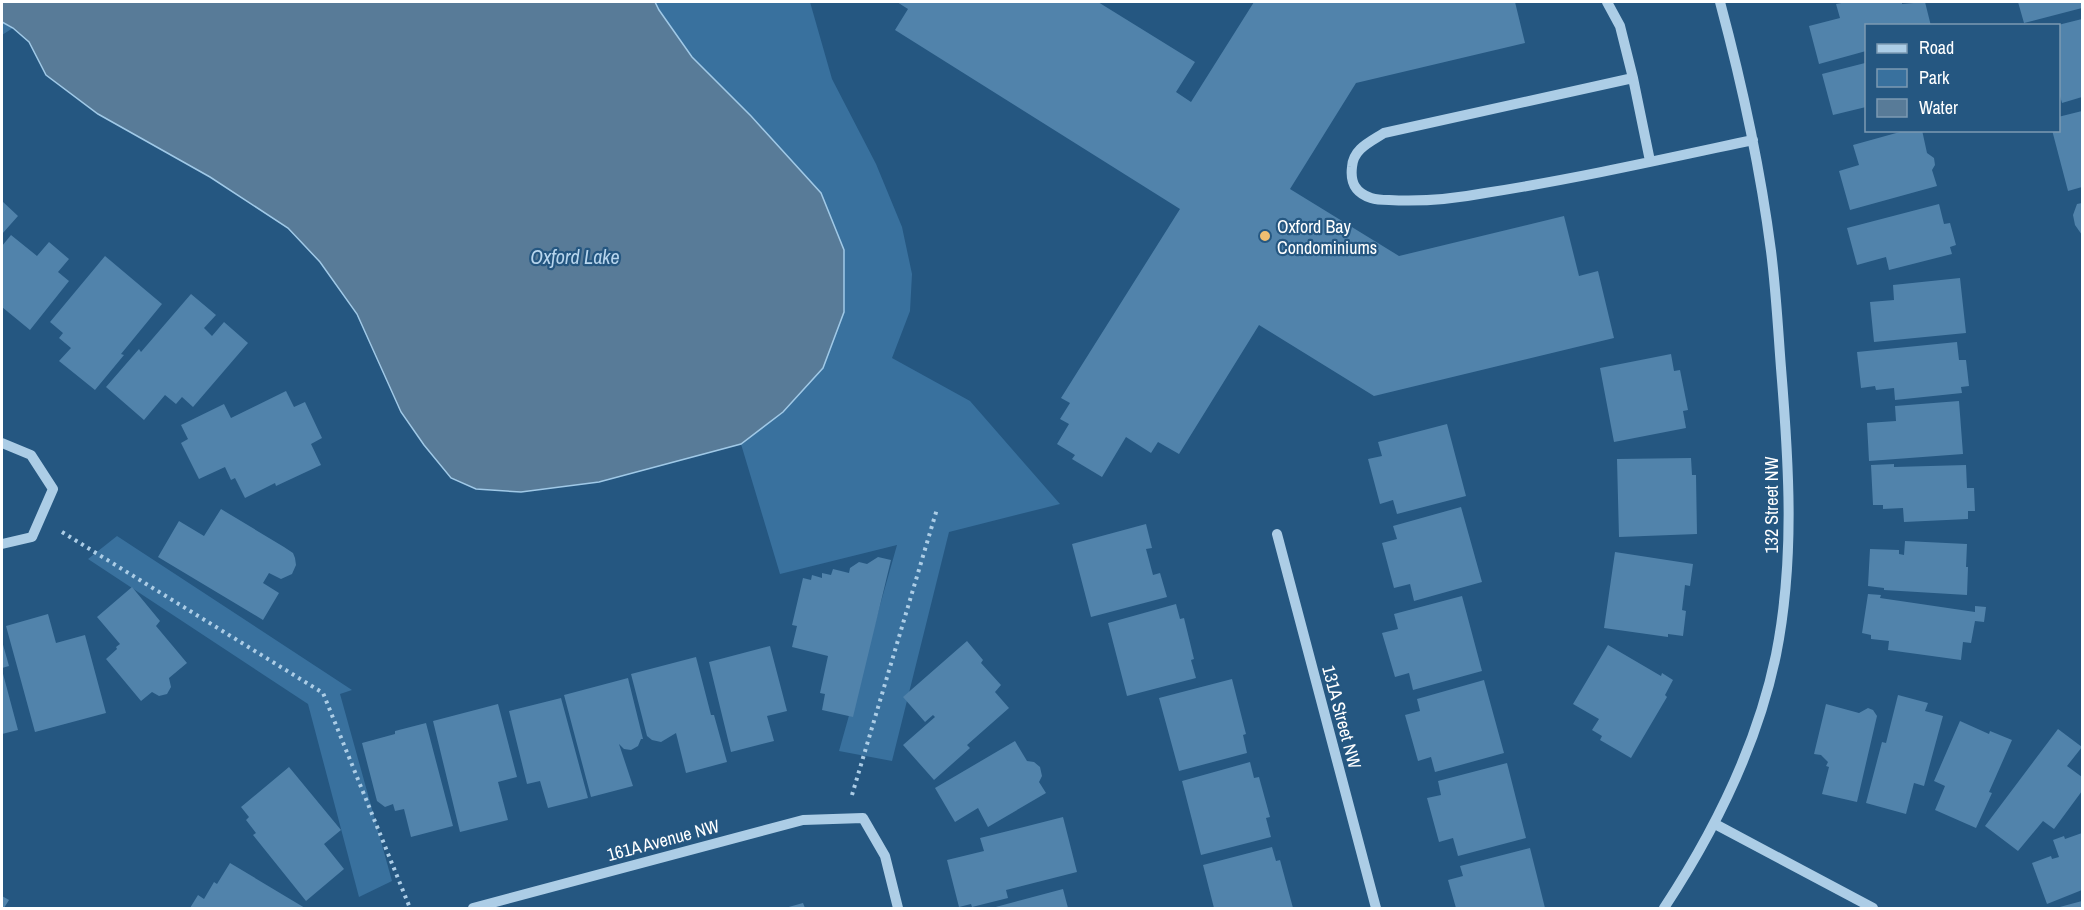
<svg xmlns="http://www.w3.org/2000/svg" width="2084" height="910" viewBox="0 0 2084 910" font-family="'Archivo Narrow',sans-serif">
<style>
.green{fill:#39719e}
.water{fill:#587b98;stroke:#a0c9e7;stroke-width:1.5}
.building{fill:#5183ab}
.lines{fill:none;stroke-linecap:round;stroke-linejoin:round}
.path{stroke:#accde6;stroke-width:4;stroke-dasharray:3 4.5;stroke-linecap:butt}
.minor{stroke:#accde6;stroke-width:10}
.poi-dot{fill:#f0be71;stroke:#255781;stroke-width:2}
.labels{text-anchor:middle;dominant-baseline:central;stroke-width:4.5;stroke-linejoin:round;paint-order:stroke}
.poi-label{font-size:18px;fill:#fff;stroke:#255781;text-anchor:start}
.street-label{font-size:18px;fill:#fff;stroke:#255781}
.water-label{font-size:20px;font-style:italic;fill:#b8d6ee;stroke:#255781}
</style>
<rect width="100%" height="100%" fill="#255781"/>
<path class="green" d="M2,2H810L832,79L876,164L902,227L912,274L910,311L892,358L970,401L1060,504L949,532L892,761L839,751L897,545L780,574L741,444L599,482L521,492L476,489L451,478L424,445L401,412L356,313L319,261L287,228L210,177L98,114L46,75L29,42L13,28L2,35Z
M117,536L352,690L340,694L392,881L359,897L308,704L88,559Z"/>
<path class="water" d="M2,2H655L659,10L692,57L751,116L821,193L844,250V312L823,368L783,412L741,444L599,482L521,492L476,489L451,478L424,445L401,412L357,314L320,262L288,228L210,177L98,114L46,75L29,42L13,28L2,22Z"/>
<path class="building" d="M897,2H1098L1195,62L1176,92L1191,102L1254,2H1515L1525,43L1356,83L1290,189L1399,256L1564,216L1579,276L1598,271L1614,338L1374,396L1259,325L1179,454L1158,442L1151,453L1126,437L1102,477L1072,459L1075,455L1057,444L1069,424L1060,419L1070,403L1061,398L1180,209L895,30L908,9Z
M1847,2H1902V4L1925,2L1931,26H1866V51L1819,64L1809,26L1840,18L1836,4Z
M2018,2H2082V8L2024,23Z
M2082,19V97L2062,103L2058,89V25Z
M1865,63L1866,107L1833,115L1822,74Z
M2082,111V187L2068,191L2052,130H2058V117Z
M1907,130H1922L1927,153L1934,158L1935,165L1932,170L1937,186L1850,210L1839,171L1859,165L1853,145Z
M2,201L18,216L2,234Z
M2082,203V235L2075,225L2073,215L2077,204Z
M1939,204L1944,224L1950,223L1956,245L1950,247L1952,254L1889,270L1886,257L1857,265L1847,228Z
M11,235L37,256L49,242L69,259L58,272L69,281L30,330L2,307V246Z
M105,256L162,304L121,354L124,355L95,390L59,361L71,348L59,338L63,333L50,322Z
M1960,278L1966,333L1874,342L1870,302L1894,300L1893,285Z
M191,294L216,315L204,328L212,336L224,322L248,343L193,407L182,397L176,404L165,395L144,420L106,387L139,349L141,352Z
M1957,342L1959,360H1966L1969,386L1961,387L1962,393L1895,400L1894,388L1876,390L1875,386L1861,388L1857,352Z
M1671,354L1674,371L1680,370L1688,410L1683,411L1686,428L1614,442L1600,368Z
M286,391L294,407L305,402L322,438L311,444L321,465L276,486L275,483L245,498L235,478L231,480L225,467L199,479L181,443L188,439L181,425L224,404L231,418Z
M1959,401L1963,454L1869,461L1867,423L1896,421L1895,406Z
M1447,424L1466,496L1397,514L1393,500L1380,504L1368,459L1382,456L1378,442Z
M1691,458L1692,475H1696L1697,534L1619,537L1617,459Z
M1894,464V467L1966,465L1967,488H1974L1975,511H1968V519L1904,522L1903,508L1883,509V505H1873L1871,465Z
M1461,507L1482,582L1414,601L1410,584L1394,588L1382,543L1397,539L1393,526Z
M221,509L284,547L293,553L295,558L296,565L292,574L281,579L269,573L263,583L279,593L263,620L158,557L179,521L204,536Z
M1146,524L1152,548L1146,549L1153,575L1160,573L1167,597L1091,617L1072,544Z
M1905,541L1967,544L1966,567H1968L1967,595L1884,590V588L1868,586L1870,549L1899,550V554L1904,555Z
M1615,552L1693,564L1690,586L1685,585L1682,610L1686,611L1683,636L1668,634V637L1604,628Z
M878,557L891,560L853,717L822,710L825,694L820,693L828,656L792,647L797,626L792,625L803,578L811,580L812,575L822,578V573L831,575L833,569L849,573L850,568L859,562L867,564Z
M132,587L160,621L156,626L187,663L169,678L171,687L167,694L159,696L152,692L141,701L106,659L117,649L116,647L120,644L97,617Z
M1868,594L1881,595L1880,598L1975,612V606L1986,607L1984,622L1975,621L1971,643L1963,642L1961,660L1888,650L1889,641L1871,639V635L1862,633Z
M1462,596L1482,671L1413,690L1409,673L1395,677L1382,633L1398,629L1394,614Z
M1176,604L1180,619L1184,618L1194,659L1191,660L1196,678L1127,696L1108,623Z
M48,614L56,643L85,635L106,713L35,732L6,626Z
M2,641L9,666L2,668Z
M967,641L983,660L981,663L1001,685L995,692L1009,708L967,745L970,748L934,780L903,745L935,717L933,715L925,722L903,697Z
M1608,645L1661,676L1662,673L1673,680L1665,695L1667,697L1631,758L1600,740L1602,736L1592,730L1599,719L1573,704Z
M770,646L787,711L767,716L774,741L731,752L709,662Z
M696,657L711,715H714L727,762L686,773L676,733L661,742L652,740L647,736L631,674Z
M2,670L18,730L2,734Z
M628,678L643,739H641L638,746L631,750L624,749L619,744L633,786L591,797L564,695Z
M1232,679L1246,734L1243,735L1247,753L1179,771L1159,698Z
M1484,680L1504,753L1435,772L1431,757L1418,761L1405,715L1420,711L1417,699Z
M1898,695L1928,703L1925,711L1943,716L1924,786L1914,783L1906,814L1866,803L1882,742L1886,743Z
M561,698L588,798L548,808L540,781L527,784L509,711Z
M498,704L517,777L498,782L508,820L460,832L433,721Z
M1826,704L1859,713L1868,708L1873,710L1877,716L1857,802L1822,794L1829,767L1826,766L1828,762L1821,755L1814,754Z
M1960,721L1989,734L1990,731L2012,740L1989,792L1992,793L1976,828L1935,810L1945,786L1934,781Z
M426,723L453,826L411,837L404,809L395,811L393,804L385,807L377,801L362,743L395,734V731Z
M2058,729L2082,747L2067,766L2082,777V791L2054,829L2043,821L2018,851L1985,826Z
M1015,741L1027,761L1034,762L1040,767L1042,776L1039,782L1046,793L988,827L978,808L955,822L935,788Z
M1250,762L1254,778L1259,777L1270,817L1266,818L1271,837L1201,855L1182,781Z
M1507,763L1526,838L1458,856L1453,838L1439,842L1427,798L1441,795L1438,781Z
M289,767L341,830L324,844L344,869L306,901L253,835L256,833L246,820L249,817L241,807Z
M1063,817L1077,872L1006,890L1008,898L972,907L971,904L959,907L947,860L984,851L980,838Z
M2082,833V890L2047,904L2032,863L2051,856L2052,859L2059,857L2053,840L2064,836L2065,839Z
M1272,847L1276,861L1280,860L1293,908H1214L1203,865Z
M1530,848L1545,908H1456L1448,880L1463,876L1460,866Z
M230,863L305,908H190L198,895L204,899L214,882L217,884Z
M1063,889L1068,908H992Z
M2,896L9,900L4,908H2Z
M2082,901V908H2056Z
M803,903L805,908H785Z"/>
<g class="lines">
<path class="path" d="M62,532L323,693L410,908
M852,795L937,509"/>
<path class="minor" d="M1607,2L1620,26L1633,78
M1650,161L1633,78L1384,133C1370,142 1353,149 1352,167C1350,183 1356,193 1371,198C1377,200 1384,200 1389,200C1422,202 1453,199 1485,193C1575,179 1664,159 1753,140
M2,443L31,455L53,489L32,537L2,544
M1277,534L1376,908
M1715,824L1873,908
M473,908L803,820L863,818L885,856L898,908
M1664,908C1714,832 1757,746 1776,655C1795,560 1789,465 1781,368C1778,329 1776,290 1771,251C1760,166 1742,84 1720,2"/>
</g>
<circle class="poi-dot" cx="1265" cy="236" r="6"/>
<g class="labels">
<g class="poi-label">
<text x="1277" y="226">Oxford Bay<tspan x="1277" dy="21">Condominiums</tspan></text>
</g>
<g class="street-label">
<text transform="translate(1771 505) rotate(-90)">132 Street NW</text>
<text transform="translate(1342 717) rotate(75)">131A Street NW</text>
<text transform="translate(663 840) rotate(-15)">161A Avenue NW</text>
</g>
<g class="water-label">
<text x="575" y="256">Oxford Lake</text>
</g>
</g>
<rect width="2084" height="910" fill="none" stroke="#ffffff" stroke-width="6"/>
<rect x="1865" y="24" width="195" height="108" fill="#255781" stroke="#7c9ab3" stroke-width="1.5"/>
<rect x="1877" y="44" width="30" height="9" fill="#accde6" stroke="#7c9ab3" stroke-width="1.5"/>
<text x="1919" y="54" font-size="18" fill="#ffffff">Road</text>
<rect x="1877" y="69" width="30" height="18" fill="#39719e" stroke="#7c9ab3" stroke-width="1.5"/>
<text x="1919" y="84" font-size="18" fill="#ffffff">Park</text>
<rect x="1877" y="99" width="30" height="18" fill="#587b98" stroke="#7c9ab3" stroke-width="1.5"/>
<text x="1919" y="114" font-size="18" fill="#ffffff">Water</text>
</svg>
